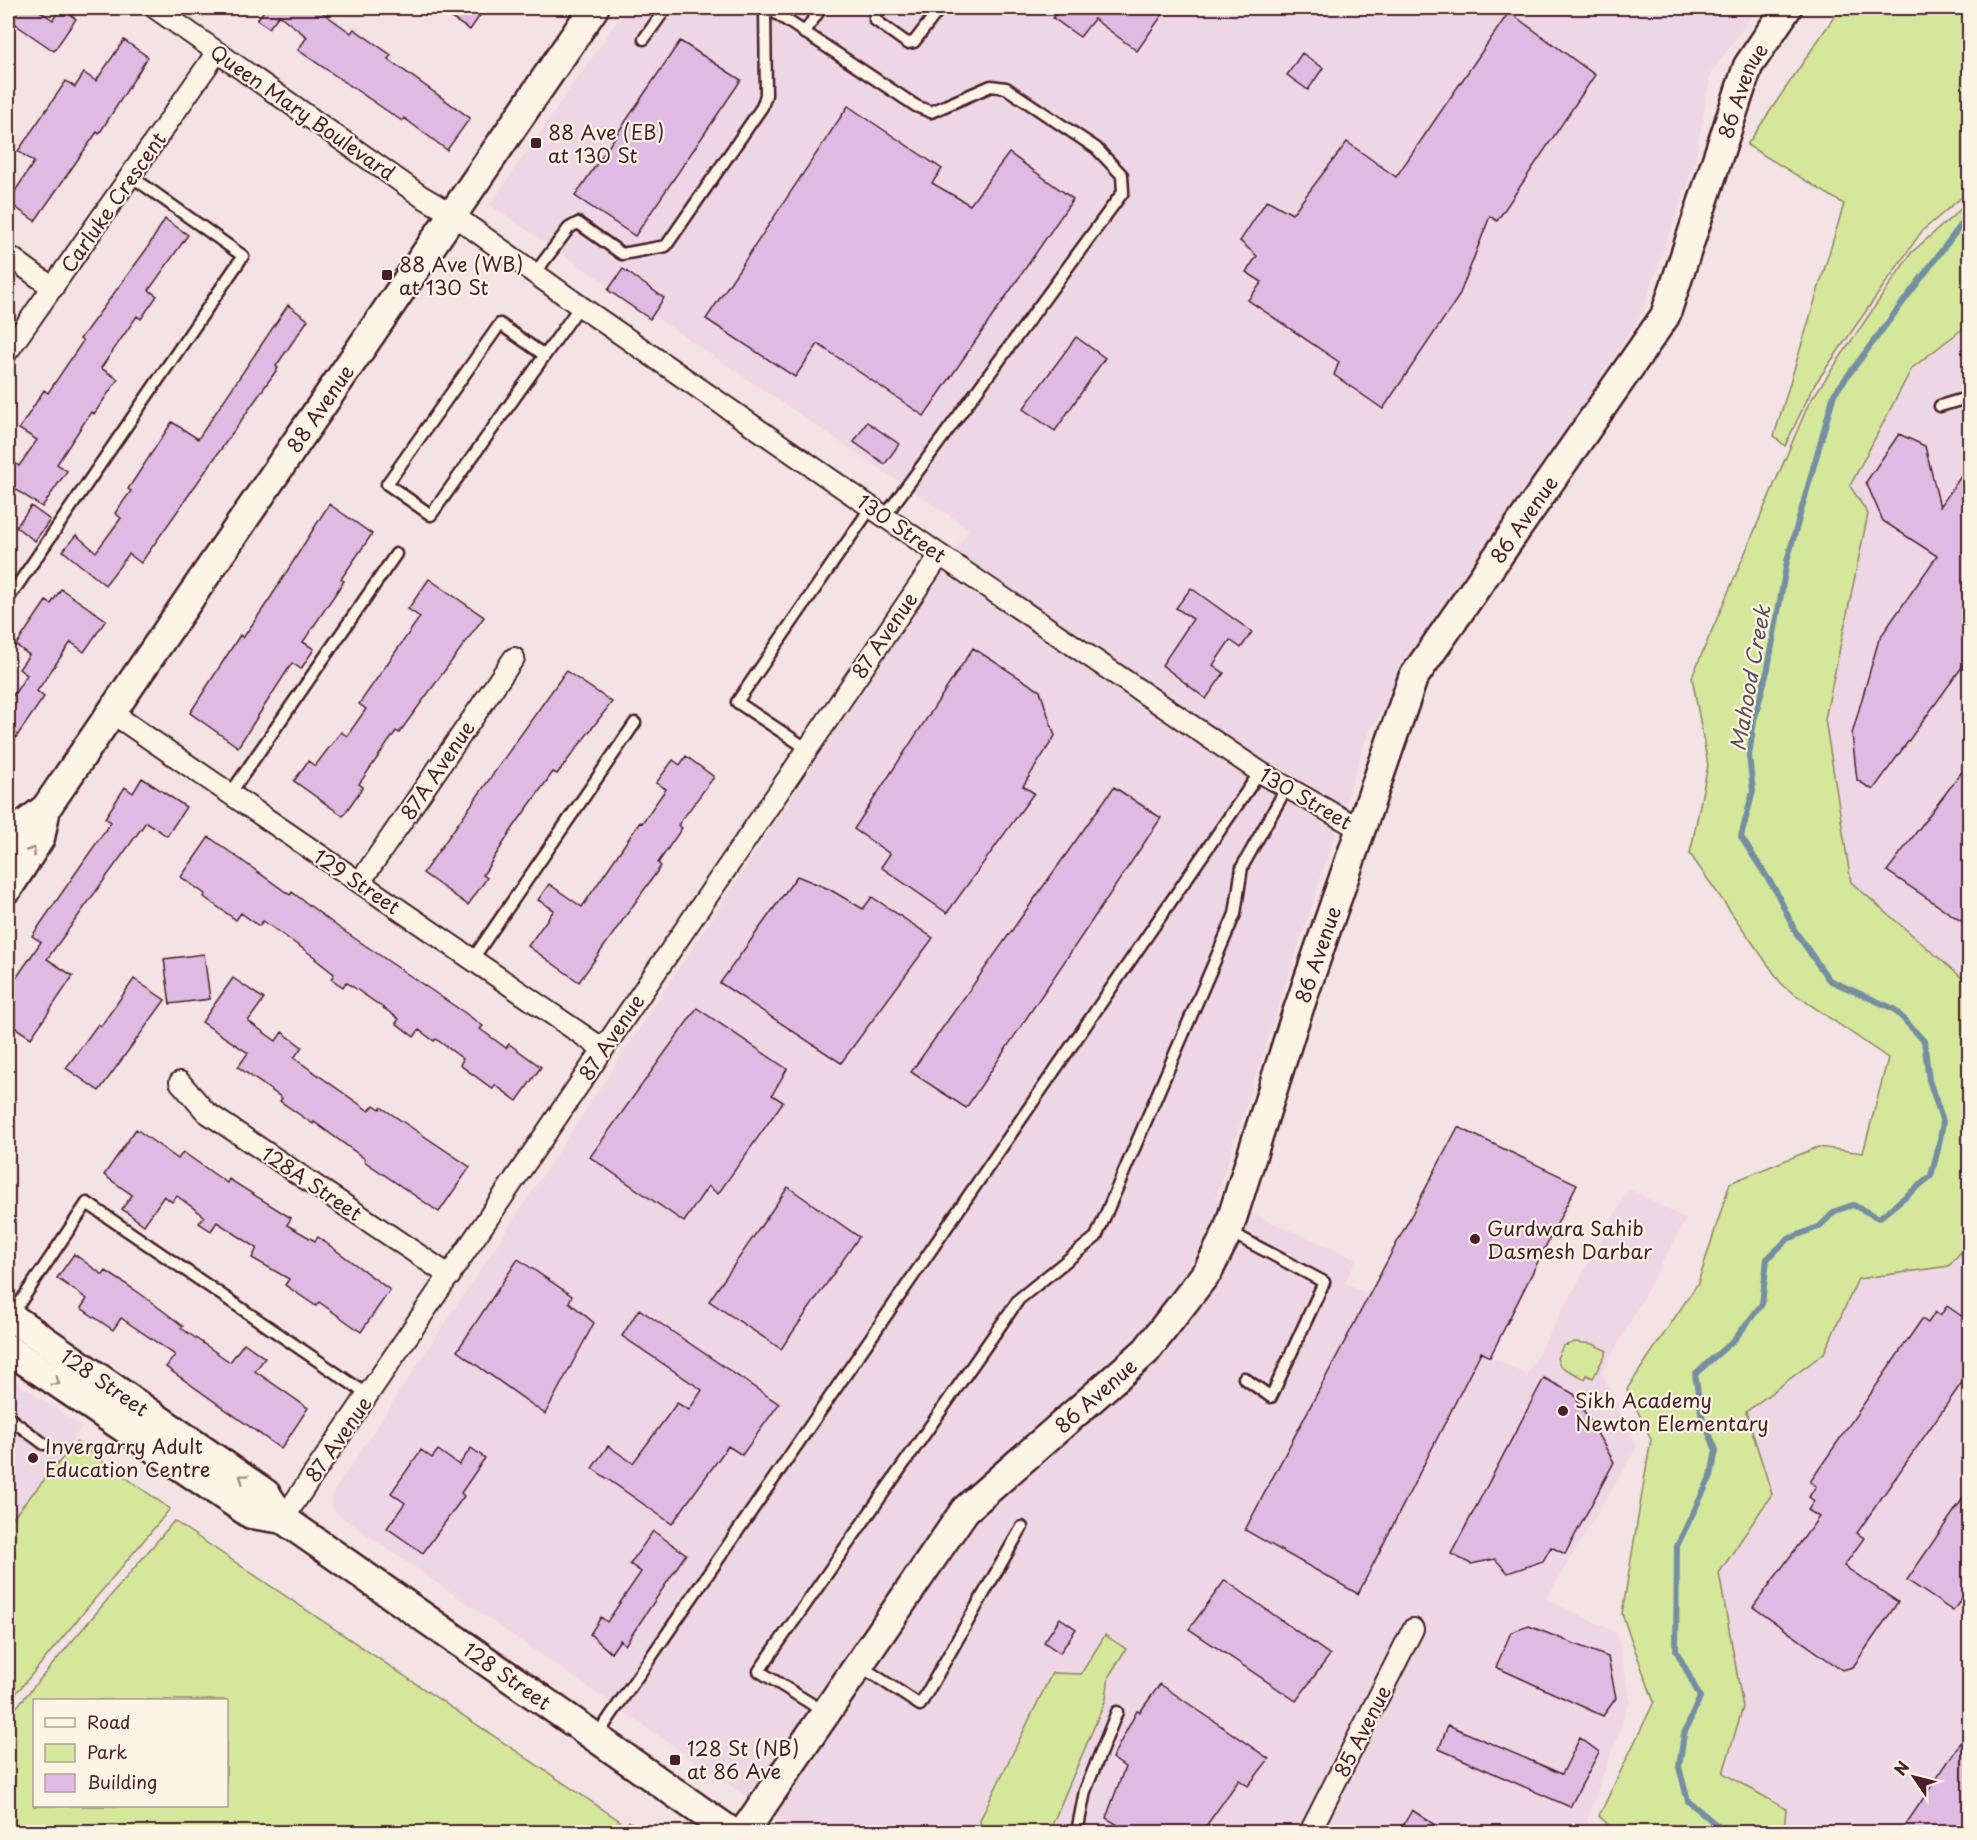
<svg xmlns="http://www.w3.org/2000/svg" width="1977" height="1840" viewBox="0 0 1977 1840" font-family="'Playpen Sans',sans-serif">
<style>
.built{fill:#edd7e4}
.green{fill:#d4e79b;stroke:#8f8363;stroke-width:1.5;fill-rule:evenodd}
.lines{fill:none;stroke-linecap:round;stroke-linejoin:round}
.stream{stroke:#748fa2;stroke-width:6}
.building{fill:#dfbae3;stroke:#4a1f2b;stroke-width:1.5}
.lane-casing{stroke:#4a1f2b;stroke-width:15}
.street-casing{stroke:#4a1f2b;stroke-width:24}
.secondary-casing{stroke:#4a1f2b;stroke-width:33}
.lane{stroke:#fcf5e5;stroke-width:10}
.street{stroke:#fcf5e5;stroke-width:20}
.secondary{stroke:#fcf5e5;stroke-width:28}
.oneway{stroke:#a38a88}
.poi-dot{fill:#4a1f2b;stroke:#fcf5e5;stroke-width:2}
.labels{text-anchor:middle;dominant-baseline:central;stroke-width:4.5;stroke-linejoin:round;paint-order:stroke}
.street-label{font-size:20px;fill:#4a1f2b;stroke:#fcf5e5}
.poi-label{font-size:20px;fill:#4a1f2b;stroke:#fcf5e5;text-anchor:start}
.water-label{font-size:21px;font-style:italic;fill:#5c4e5c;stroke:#fcf5e5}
</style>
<rect width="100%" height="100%" fill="#f3e3e4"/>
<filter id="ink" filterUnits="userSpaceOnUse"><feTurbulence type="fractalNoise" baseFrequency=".0167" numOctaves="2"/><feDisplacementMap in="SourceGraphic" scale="12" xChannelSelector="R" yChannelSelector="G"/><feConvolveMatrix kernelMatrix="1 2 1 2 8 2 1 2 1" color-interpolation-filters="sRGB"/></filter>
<g filter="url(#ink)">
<path class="built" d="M626,8H1757L1710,75L1695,163L1639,319L1368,733L1216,1198L1356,1259L1345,1283L1527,1375L1629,1189L1686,1219L1602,1373L1637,1447L1546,1599L1617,1633L1630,1700L1587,1821L1598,1832H798L333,1511L331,1496L969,529L490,205Z
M1969,324V984L1851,882L1825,719L1868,514L1850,486L1912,367Z
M1969,1242V1832H1784L1785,1809L1723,1774L1743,1707L1719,1573L1765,1505L1746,1412L1824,1353L1858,1279L1949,1266Z
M8,1376L82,1427L36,1489L8,1522Z"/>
<path class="green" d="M1840,8H1969V191L1922,231L1813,387L1785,446L1774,436L1844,204L1747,145Z
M1969,202V324L1912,368L1850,486L1868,514L1825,719L1851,882L1969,984V1242L1949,1266L1858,1279L1824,1353L1746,1412L1772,1494L1719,1573L1743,1707L1723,1773L1786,1809L1784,1832H1616L1599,1816L1654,1702L1622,1614L1651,1439L1627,1389L1698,1283L1730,1183L1818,1147L1863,1153L1888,1058L1783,986L1690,854L1708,765L1692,677L1809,403L1912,252Z
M1575,1342L1593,1344L1607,1351L1593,1378L1587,1375L1585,1379L1560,1366L1557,1358L1563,1346Z
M76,1442L170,1509L8,1703V1523Z
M174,1521L620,1821L613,1832H8V1717ZM226,1700V1806H34V1700Z
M1105,1635L1126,1649L1109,1676L1106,1699L1049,1832H981L980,1820L1052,1673L1081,1674Z
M629,1821L645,1832H621Z"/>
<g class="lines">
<path class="stream" d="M1725,1832L1688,1801L1679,1767L1684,1734L1700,1697L1676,1650L1677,1546L1711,1476L1716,1450L1702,1417L1695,1374L1735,1339L1762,1304L1767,1259L1788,1239L1820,1226L1835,1211L1853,1205L1879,1218L1931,1176L1939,1145L1943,1122L1929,1080L1924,1041L1894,1009L1829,980L1795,931L1776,891L1741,837L1753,791L1749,756L1754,720L1768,668L1787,561L1834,394L1970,213"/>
</g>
<path class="building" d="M8,8H35L53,20L60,8L76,19L54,51L19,27L8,16Z
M266,8H316L351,33L354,29L391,55L388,59L470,118L447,150L404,118L402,121L298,50L307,37L279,15L269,28L257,20Z
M435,8H485L470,30Z
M1061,8H1167L1137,51L1094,19L1080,37L1053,18Z
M1509,12L1595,75L1497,221L1490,216L1459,296L1383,409L1334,375L1339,362L1248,300L1262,282L1246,272L1257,256L1240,241L1267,200L1292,214L1347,142L1396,177Z
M124,40L148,57L99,134L97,132L35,221L8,202L34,162L18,151L66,81L75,87L84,73L96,81Z
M680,41L741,80L635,236L575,196Z
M1302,53L1323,68L1308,90L1287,75Z
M848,106L942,169L932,183L970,205L1009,153L1073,199L924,416L818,344L795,377L706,319Z
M165,219L188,235L149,290L157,296L141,319L137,316L101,368L118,379L94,414L91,412L57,464L67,471L42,507L8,484V458L19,466L37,440L19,429L44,390L48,393L83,341L80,339L146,250Z
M623,269L664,298L650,319L608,290Z
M288,305L308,320L276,366L278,368L141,563L129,554L105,585L63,551L76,535L96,552L121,518L115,513L131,491L128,489L172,422L198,439Z
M1076,337L1105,358L1055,431L1023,409Z
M867,422L899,444L885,464L854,442Z
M1899,434L1925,446L1940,507L1970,463V656L1873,790L1857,780L1852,734L1879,639L1937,556L1883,521L1866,482Z
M329,504L372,534L341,579L344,581L303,642L314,649L301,669L292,663L238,747L190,713L240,635L243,638L271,597Z
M31,506L50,520L35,541L16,527Z
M429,579L484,617L399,733L396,731L359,784L363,787L343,816L294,781L308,761L315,766L341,732L347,736L366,709L359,704L420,617L408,609Z
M1191,588L1252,632L1241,648L1230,640L1213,665L1224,673L1206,699L1162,665L1193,619L1176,608Z
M61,589L106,620L84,652L71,642L37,691L44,697L8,749V703L27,675L19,669L29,655L16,645L46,601L51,604Z
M973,648L1040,691L1055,736L1023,786L1034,793L947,913L881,867L890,854L854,829Z
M566,671L612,702L557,774L553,772L513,828L483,875L487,878L468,905L423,873Z
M686,756L714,777L678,825L682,828L658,863L661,866L579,982L528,946L554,910L538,900L549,884L582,907L640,822L642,823L666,789L656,783L673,760L680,765Z
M1970,761V927L1887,871Z
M142,778L186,807L167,836L146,822L47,959L73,976L31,1038L8,1023V990L41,942L32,936L111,822L105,818L125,787L133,793Z
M1114,787L1161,818L966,1108L911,1072Z
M209,837L290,895L292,892L338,927L465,1013L483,1026L480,1029L506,1048L509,1044L541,1067L517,1101L495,1085L493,1089L460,1065L463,1059L436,1039L434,1041L419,1030L414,1037L396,1023L399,1019L346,982L343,987L331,979L334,974L315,959L316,958L263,921L259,926L241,913L236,920L204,897L205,894L181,877Z
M797,876L829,889L863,909L872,897L933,938L841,1063L720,983Z
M204,954L210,999L170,1004L164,959Z
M233,978L264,999L248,1021L276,1041L282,1032L302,1047L294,1058L369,1111L374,1105L380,1109L381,1107L470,1167L439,1212L364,1161L365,1159L314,1122L313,1124L280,1101L282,1098L238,1067L248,1053L202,1022Z
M134,979L165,1000L99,1091L66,1068L98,1024L101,1026Z
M697,1008L787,1069L772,1095L783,1102L718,1194L708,1186L684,1222L590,1157Z
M1458,1127L1577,1184L1490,1357L1481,1352L1358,1594L1245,1530Z
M136,1129L178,1159L183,1152L227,1183L229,1179L291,1218L287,1225L315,1241L318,1237L390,1290L361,1332L319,1302L316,1306L285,1285L289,1279L252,1258L257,1248L217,1222L211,1231L199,1223L204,1216L177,1196L172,1202L164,1196L144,1225L122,1209L132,1195L104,1175Z
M788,1187L859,1237L781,1349L709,1301Z
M74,1254L103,1275L106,1271L138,1292L183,1326L181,1328L230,1362L244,1343L265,1358L255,1371L308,1408L281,1449L166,1367L175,1355L121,1318L113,1330L81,1308L87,1299L57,1278Z
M518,1259L572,1296L569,1302L594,1323L545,1414L457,1351Z
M1947,1306L1970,1322V1371L1857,1533L1864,1538L1844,1566L1898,1602L1853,1667L1842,1670L1753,1607L1819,1517L1808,1510L1814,1501L1809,1497L1816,1486L1810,1482L1922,1319L1928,1323L1935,1312L1940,1316Z
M639,1309L779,1404L742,1455L728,1446L672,1524L592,1468L608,1446L633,1463L677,1403L689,1410L702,1390L622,1336Z
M1544,1378L1574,1394L1614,1462L1565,1554L1551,1547L1543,1561L1508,1573L1495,1559L1471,1564L1451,1554Z
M471,1448L485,1458L461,1493L464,1496L423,1553L387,1528L405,1503L391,1493L421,1450L432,1458L438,1450L459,1465Z
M1970,1488V1587L1953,1611L1907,1580Z
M653,1531L686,1554L625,1645L620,1640L611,1653L590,1634L601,1617L607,1622L641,1572L630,1564Z
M1225,1580L1330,1655L1296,1701L1189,1629Z
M1060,1618L1076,1629L1060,1653L1044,1642Z
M1529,1626L1608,1657L1616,1698L1603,1716L1496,1667L1511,1632Z
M1160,1684L1269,1759L1248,1786L1239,1780L1201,1833H1113L1118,1825L1106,1818L1125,1767L1112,1758L1137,1711L1140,1712Z
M1448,1725L1562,1774L1580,1738L1599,1752L1570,1807L1439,1749Z
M1970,1729V1833H1900Z
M1412,1810L1447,1833H1399Z"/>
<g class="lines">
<g class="lane-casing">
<path id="lane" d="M768,8L916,106L931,112L991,86L1006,88L1096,148L1122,175L1123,192L885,516
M880,8L875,14V20L907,43L914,42L940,8
M804,33L821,8
M644,39L666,8
M535,273L569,228L578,223L622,254L666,246L762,107L766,95L765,8
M544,355L500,324L387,484L431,515L580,306
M1940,406L1970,397
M8,599L243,256L131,176
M806,748L737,702L872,506
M230,794L396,554
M472,960L635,723
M1228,1231L1324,1282L1271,1397L1244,1378
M11,1316L87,1203L368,1395
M8,1417L44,1444
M859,1665L920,1705L1022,1527
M826,1713L759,1671L1019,1299L1096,1237L1235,914L1242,867L1287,787
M596,1737L1260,772
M1077,1832L1085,1791L1117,1712"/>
</g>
<g class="street-casing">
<path id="street" d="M155,8L421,196L452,214L580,306L940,555L1260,772L1360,829
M8,255L53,288
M8,351L217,52
M112,713L603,1049
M360,882L514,658
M180,1082L206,1112L450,1276
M283,1519L940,555
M1310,1832L1413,1629"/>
</g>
<g class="secondary-casing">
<g id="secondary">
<path id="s1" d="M8,845L19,829L46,808L594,8"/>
<path d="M8,888L40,838L46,808"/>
<path id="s2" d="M8,1315L266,1494L283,1519L731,1832"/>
<path d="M8,1349L251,1514L283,1519"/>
<path id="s3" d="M744,1832L965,1510L1146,1351L1208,1271L1228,1231L1293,1025L1413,678L1665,316L1748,66L1787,8"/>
</g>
</g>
<use href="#lane" class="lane"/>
<use href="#street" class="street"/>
<use href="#secondary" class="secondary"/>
</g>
<defs><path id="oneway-chevron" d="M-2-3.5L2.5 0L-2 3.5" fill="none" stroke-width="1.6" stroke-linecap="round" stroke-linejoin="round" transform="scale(1.5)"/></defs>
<g class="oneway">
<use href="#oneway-chevron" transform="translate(32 851) rotate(-56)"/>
<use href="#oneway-chevron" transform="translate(56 1382) rotate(34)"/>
<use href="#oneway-chevron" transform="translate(243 1478) rotate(-145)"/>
</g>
</g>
<g class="poi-dot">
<rect x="530" y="137" width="12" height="12" rx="3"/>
<rect x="381" y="269" width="12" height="12" rx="3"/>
<circle cx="1475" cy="1239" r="6"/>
<circle cx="1563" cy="1411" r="6"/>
<circle cx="33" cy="1458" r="6"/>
<rect x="669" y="1754" width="12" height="12" rx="3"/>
</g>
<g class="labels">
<g class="street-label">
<text stroke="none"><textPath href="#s3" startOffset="2040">86 Avenue</textPath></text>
<text transform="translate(303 112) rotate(35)">Queen Mary Boulevard</text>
<text transform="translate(113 202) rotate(-55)">Carluke Crescent</text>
<text stroke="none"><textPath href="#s1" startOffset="538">88 Avenue</textPath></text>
<text stroke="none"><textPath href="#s3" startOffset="1554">86 Avenue</textPath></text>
<text transform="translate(902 528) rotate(35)">130 Street</text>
<text transform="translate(884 635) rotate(-56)">87 Avenue</text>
<text transform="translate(437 770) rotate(-56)">87A Avenue</text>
<text transform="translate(1306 798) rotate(30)">130 Street</text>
<text transform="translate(357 881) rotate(34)">129 Street</text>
<text stroke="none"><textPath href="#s3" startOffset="1068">86 Avenue</textPath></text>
<text transform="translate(611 1037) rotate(-56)">87 Avenue</text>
<text transform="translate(312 1183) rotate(34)">128A Street</text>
<text stroke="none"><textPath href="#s2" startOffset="118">128 Street</textPath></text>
<text stroke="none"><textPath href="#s3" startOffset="564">86 Avenue</textPath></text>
<text transform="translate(338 1439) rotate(-55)">87 Avenue</text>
<text stroke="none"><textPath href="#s2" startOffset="618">128 Street</textPath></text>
<text transform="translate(1362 1731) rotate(-63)">85 Avenue</text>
</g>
<g class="poi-label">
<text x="548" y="132">88 Ave (EB)<tspan x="548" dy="23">at 130 St</tspan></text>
<text x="399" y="264">88 Ave (WB)<tspan x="399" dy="23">at 130 St</tspan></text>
<text x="1487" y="1228">Gurdwara Sahib<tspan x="1487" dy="23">Dasmesh Darbar</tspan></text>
<text x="1575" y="1400">Sikh Academy<tspan x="1575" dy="23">Newton Elementary</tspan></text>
<text x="45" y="1446">Invergarry Adult<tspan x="45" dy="23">Education Centre</tspan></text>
<text x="687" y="1748">128 St (NB)<tspan x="687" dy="23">at 86 Ave</tspan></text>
</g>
<g class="water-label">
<text transform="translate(1749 678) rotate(-80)">Mahood Creek</text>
</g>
</g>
<rect width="1977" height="1840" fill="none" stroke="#fcf5e5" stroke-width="30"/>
<rect x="15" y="15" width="1947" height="1810" fill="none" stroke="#4a1f2b" stroke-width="2" filter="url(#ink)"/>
<rect x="33" y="1699" width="195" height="108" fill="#fcf5e5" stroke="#b59f9b" stroke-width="1.5"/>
<rect x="45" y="1718" width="30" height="9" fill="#fcf5e5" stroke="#b59f9b" stroke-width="1.5"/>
<text x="87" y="1729" font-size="18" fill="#4a1f2b">Road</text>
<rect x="45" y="1744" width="30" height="18" fill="#d4e79b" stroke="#b59f9b" stroke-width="1.5"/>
<text x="87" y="1759" font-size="18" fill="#4a1f2b">Park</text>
<rect x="45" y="1774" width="30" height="18" fill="#dfbae3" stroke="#b59f9b" stroke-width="1.5"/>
<text x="87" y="1789" font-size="18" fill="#4a1f2b">Building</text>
<g transform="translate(1914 1777) rotate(305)" stroke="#fcf5e5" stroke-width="4.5" paint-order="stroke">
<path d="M0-4.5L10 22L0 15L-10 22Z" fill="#4a1f2b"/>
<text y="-9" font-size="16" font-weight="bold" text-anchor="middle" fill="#4a1f2b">N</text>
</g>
</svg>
